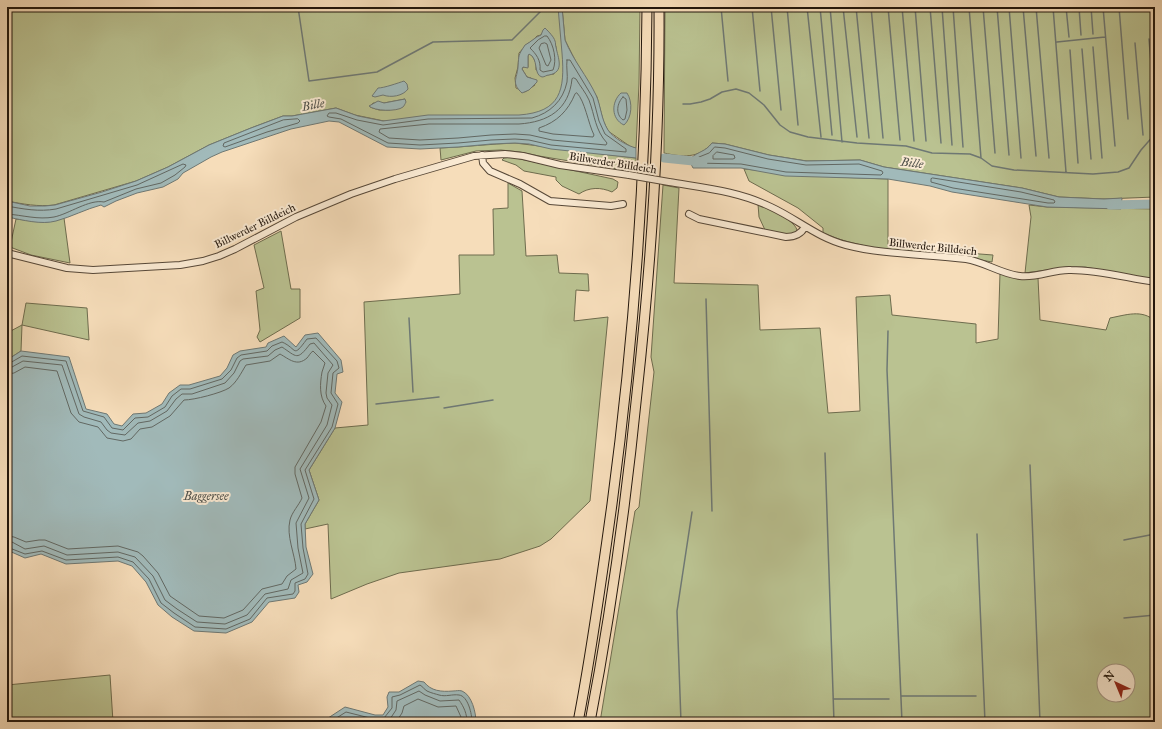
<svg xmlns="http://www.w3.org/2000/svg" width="1162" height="729" viewBox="0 0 1162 729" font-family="'IM FELL Great Primer',serif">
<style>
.green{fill:#bac291;stroke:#6e6c4e;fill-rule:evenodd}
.water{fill:#a1baba;stroke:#6e7874}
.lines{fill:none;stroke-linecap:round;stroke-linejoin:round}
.shore{stroke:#626863;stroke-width:1}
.stream{stroke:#6e7874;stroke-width:1.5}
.river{stroke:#a1baba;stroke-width:9}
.minor-casing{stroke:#574838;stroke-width:8}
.highway-casing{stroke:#22160c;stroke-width:11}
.minor{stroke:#f9e9d2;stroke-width:6}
.highway{stroke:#f6ddba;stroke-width:9}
.minor-bridge-casing{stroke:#574838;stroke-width:8;stroke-linecap:butt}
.minor-bridge{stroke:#f9e9d2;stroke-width:6}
.labels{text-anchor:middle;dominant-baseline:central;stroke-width:4;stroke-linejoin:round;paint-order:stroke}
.street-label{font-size:11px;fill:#22160c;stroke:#f9e9d2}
.water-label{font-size:12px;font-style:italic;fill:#4e4f49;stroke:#f9e9d2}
</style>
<rect width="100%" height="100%" fill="#f6ddba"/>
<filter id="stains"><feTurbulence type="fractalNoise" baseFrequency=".005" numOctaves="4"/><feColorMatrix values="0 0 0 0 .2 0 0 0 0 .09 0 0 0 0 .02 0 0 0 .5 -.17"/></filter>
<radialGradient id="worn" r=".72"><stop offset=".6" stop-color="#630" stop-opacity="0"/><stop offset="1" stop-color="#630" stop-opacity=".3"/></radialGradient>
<path class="green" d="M7,7H560L568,74L558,102L536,118L384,121L355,115L336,108L292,116H283L251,128L209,145L168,167L136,181L54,205C38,207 23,204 7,201ZM546,29C560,44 557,55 554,74L546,75L536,70V63L532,55L529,54L528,56V67H523L522,69L527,77L531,78L535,85L525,92L516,88L515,78L518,67L519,53L527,44L532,41L537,36L541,35ZM405,99L390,110H379L370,107L373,103H384Z
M562,7H640L639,84L636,148L631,147L608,131L603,120L597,97L576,62L565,40Z
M665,7H1155V197L1104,199L1059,197L1022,188L884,167L860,160L807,161L769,155L725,144L712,143C699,159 682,157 664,153Z
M515,143L636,158V172L539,156L520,152L501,150L476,151L441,160L440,148C465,147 490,144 515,143Z
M511,157L613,179L618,182L617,188L612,192C601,187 589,187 579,194L562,186L556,180V177L524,171L516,165L502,160L504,158Z
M744,169L835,177L888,179V247L993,255L992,262C946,252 894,255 849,242C840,240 831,236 823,233V228L798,208L749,181Z
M508,183L522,191L526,256L557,255L559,273L588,274L589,291L576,290L574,321L608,317L590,501L551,539L540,546L500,559L399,573L367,584L331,599L328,524L305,529V524L319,500L309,470L335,428L368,425L364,302L460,294L459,255H494L493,209L508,208Z
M663,185L679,188L674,283L758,285L760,330L820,328L828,413L860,411L856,297L890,295L892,315L976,324V343L998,339L1000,273L1019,279L1038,278L1040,320L1106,330L1110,318C1126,315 1142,309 1155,321V722H600L635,511L639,507L654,372L651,357ZM1104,671H1128V695H1104Z
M758,204C767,209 794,219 797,230L795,233L791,235L765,230L759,217Z
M1029,205L1047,207L1155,209V280L1085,267H1068L1025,273L1031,217Z
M64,218L70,263L31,255L10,247L16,219L47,222Z
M281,231L291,289H300V318L260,342L257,337L260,330L256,291L264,288L254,245Z
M26,303L87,308L89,340L22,325L21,351L7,360V333L22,325Z
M110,675L113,722H7V685Z"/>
<path class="water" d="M558,7H562L565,40C573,60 587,76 596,95C601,106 601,119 608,130C613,138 628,146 636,148V158L551,149L529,144L515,143L491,144L458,147L420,149L387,147L339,122L329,121L291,129L222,152L211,157L183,173L178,179L163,187L137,193L116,201L104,207L101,205C86,209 71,217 56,221C41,225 23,220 7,217V201L30,206H45L55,205L102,192L136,181L168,167L209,145L251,128L283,116H292L336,108L358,116L383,121L428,115H519C561,112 565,90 562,53C561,38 559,22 558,7Z
M545,28C549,32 554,37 555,41C556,43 555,45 556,47C558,58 565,72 549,75C546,75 545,77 542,77C533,75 539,58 529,54L528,56V68L523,67L522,69L527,77L537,80V82L529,90L522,93C511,83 517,79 518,67C519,54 518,56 525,45C531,42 535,37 541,35L543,30Z
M404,81L407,84L408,89C403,96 391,98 383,95L375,97L372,96L378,88C384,88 398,83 404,81Z
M621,93H627C633,102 632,118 624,125C611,119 611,102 621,93Z
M405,99L406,102C405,104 404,106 403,107C397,112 374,111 369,106L378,101L384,103Z
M712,143L725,144L769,155L806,161L860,160L884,167L1022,188L1059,197L1104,199L1122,198L1121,209L1047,207L952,192L930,186L888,179L785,176L741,168H693L691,164V158C699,151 705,152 712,143Z
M318,333L341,360L343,372L337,374L335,393L342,402L335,428L309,470L319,500L305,524L306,547L313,574L307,582L298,585L299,592L295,598L269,602L252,622L226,633L194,631L172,617L158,605L146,582L132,566L118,561L66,564L41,554L25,558L7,550V360L21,351L69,357L86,409L107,414L114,424L122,426L133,414L146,413L162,404L169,393L180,385H189L220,376L227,368L233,355L240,351L266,347L268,343L284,336L296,347L305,335Z
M418,681L424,682C431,691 441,692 453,691C456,691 459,690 462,691C472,695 476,713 476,722H322L345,707L375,715H383L388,707L387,697L389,692H399Z"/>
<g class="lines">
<path class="shore" d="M545,36H547C554,45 557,60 553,70L543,72L540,70C541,60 536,54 530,48L538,40Z
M545,43L547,44L551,60L548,66L546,65L539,48L541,44Z
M567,60H570L593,98L599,121L605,134L626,149V152L551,145L529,140L515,139L491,140L458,143L420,145L388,143L341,119L329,117L327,116L329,113H336L357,120L383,125L428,119L532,118C550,113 563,101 567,82C568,75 566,67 567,60Z
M574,78L576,79C580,86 586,93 589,100C595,116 595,130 607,143L606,145L552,140L530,135L515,134L491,135L458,138L420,140L389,138L379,132L380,129L429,124H519C548,122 569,110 572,79Z
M577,93C585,101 588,123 594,135L593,137L553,134L539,131V128C557,122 568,111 575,94Z
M623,97L626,99L627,110L625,119L623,120C615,114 617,103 623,97Z
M298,119L300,121L298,123L267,132L225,147L223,146L224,143L283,120Z
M715,147L725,148L768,159L806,165L859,164L882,171L883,173L881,175L786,172L741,164L695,163V160L699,157L709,153Z
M717,152L734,155L735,158L733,159H713V156Z
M933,178L1021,192L1054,200L1055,202L1054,203H1048L953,188L931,182V179Z
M7,206C23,209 39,212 56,209L137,185L183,164L186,165L185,167L175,175L161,183L136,189L104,202C89,199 69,214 54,217C38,220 22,215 7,214
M7,363H10L22,356L66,361L83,411L104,417L112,428L123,430L135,418L148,417L165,407L172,396L181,389H190L222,379L231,370L237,358L241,355L267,351L272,346L282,342C298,349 292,359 307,339L316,338L337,361L339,368L333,373L331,393L338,404L332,427L305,470L314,499L301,524L303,548L308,574L305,579L295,583V591L293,594L267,598L250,619L226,629L195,627L174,613L161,603L149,579L133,562L118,557L66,560L42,551L25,554L7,547
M7,368L12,367L23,361L62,365L79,414L84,417L101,422L107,430L111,433L125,435L138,423L150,421L167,411L176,399L182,394H192L225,383L234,373L240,361L243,359L268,356L275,350L282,347C297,357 297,361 310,344L314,343L333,365L328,373L326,393L327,398L332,405L327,425L300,469L309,498L296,523L298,548L303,573L291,580L288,589L265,594L247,615L225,624L197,622L177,609L165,600L153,576L135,557L118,552L67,555L44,546L25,549L12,542H7
M7,374L14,373L25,367L57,371L71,413L79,422L98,427L107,438L123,441L131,439L140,429L152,427L170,416L184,400C194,400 221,393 229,388C237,382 241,373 246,365L270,361L280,354C289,359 297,367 307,358C309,356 310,353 313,351L325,363C324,366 323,369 322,372C320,384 319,396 326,406L321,422L295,467V474L302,498C299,505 292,512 290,520C286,536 295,554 296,569L287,576L282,584L262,589L243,610L224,618L199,616L170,596L158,573L143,556L138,552L118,546L68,549L45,540H39L26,542L14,537L7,536
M330,722L346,712L374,719L384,718L392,708V697L400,695L420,685C423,687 424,689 427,691C431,693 436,694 439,695C446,697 452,694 459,695C468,696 472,714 472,722
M388,722L396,710L397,701L419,691L425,695L440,701L459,700C464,707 467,714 467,722
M396,722L402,713L404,706L418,699L438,707L456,706L461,717V722"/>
<path class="stream" d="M298,7L309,81L377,72L433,42L512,40L545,7
M721,7L728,81
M752,7L760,91
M771,7L781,110
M787,7L798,125
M807,7L821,137
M820,7L832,135
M830,7L842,142
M843,7L857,137
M856,7L869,138
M871,7L883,138
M888,7L900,140
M902,7L914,141
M915,7L926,141
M930,7L941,143
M942,7L952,145
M953,7L963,147
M969,7L981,158
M983,7L995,153
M997,7L1009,155
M1009,7L1021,158
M1023,7L1036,156
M1036,7L1049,158
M1053,7L1066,172
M1066,7L1069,37
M1079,7L1081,35
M1091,7L1093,34
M1103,7L1115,146
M1119,7L1128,119
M1149,39L1155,112
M1057,42L1105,37
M1135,43L1143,135
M1093,47L1102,158
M1082,49L1091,159
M1070,50L1078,163
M683,104H690L701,102L710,99L722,92L736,89L749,93L764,105L780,125L790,132L808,137L857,143L906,146L932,153L970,154L981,158L992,166L1014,170L1093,174L1118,172L1129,168L1141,150L1155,134
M706,299L712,511
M409,318L413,392
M888,331L887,370L902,722
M376,404L439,397
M444,408L493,400
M825,453L834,722
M1030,465L1040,722
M977,534L985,722
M1124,540L1155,534
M1124,618L1155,615
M901,696H976
M833,699H889
M681,722L677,611L692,512"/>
<path class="river" d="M664,158L703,162
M1110,205L1155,204"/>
<g class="minor-casing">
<path id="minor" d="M482,155L483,163L490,171L520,184L550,201L611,206L623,204
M669,182C704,188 738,191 771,207C797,219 818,238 846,245C885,255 926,254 966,259C985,262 1001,274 1020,276C1038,278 1054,269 1071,270C1099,270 1127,278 1155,282
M689,214L699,219L786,237C795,237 801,234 805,227
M7,253L67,268L93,270L180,265L203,261L219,256L235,249L296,217L351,194L395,179L474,156L505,154L523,156L560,165L629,175"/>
</g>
<g class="highway-casing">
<path id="highway" d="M578,722C592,650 602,577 612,504C634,339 646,173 647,7
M590,722C611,613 626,503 637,393C651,265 660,136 659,7"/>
</g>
<use href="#minor" class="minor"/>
<use href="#highway" class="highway"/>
<g class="minor-bridge-casing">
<path id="minor-bridge" d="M629,175L669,182"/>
</g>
<use href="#minor-bridge" class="minor-bridge"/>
</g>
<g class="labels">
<g class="street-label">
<text transform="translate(613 163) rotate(9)">Billwerder Billdeich</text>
<text transform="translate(255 226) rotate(-26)">Billwerder Billdeich</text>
<text transform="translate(933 247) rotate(6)">Billwerder Billdeich</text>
</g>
<g class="water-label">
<text transform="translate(313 105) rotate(-11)">Bille</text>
<text transform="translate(912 163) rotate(7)">Bille</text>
<text x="206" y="496">Baggersee</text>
</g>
</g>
<rect width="1162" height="729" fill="none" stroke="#f6ddba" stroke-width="24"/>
<rect x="8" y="8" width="1146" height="713" fill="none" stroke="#22160c" stroke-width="2"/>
<rect x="12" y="12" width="1138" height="705" fill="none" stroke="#22160c"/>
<g transform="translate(1116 683) rotate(316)"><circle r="19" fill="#f9e9d2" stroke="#a39583"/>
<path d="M0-3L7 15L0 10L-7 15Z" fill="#8f2418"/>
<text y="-6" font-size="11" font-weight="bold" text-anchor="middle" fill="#22160c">N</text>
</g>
<rect width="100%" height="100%" filter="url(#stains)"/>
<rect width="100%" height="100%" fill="url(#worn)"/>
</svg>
